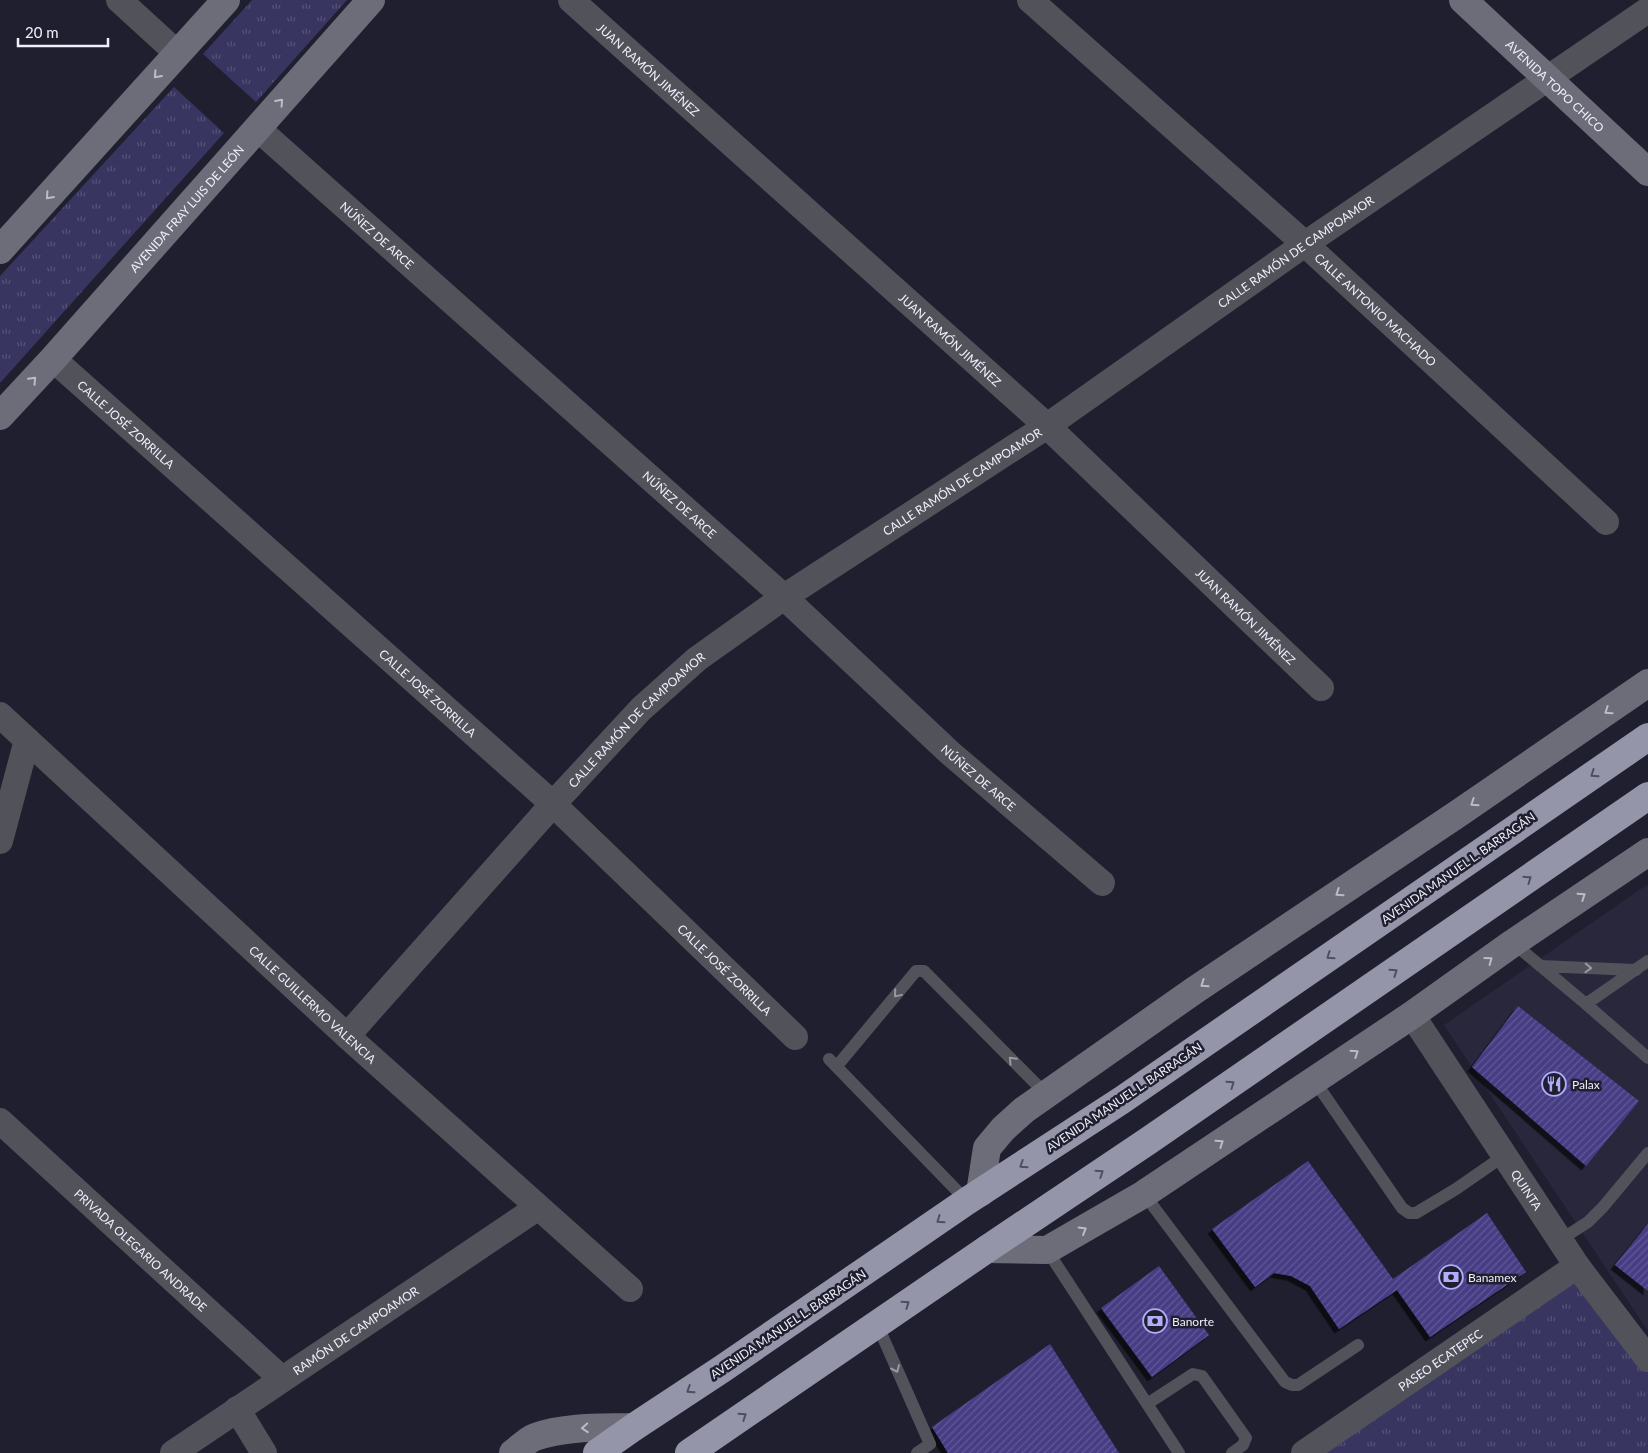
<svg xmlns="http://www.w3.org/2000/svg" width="1648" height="1453" viewBox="0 0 1648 1453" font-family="Lato,sans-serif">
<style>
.built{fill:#28273c}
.grass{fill:url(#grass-tufts)}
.building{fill:url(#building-hatch);filter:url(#shadow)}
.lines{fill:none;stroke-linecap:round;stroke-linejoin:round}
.lane{stroke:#52525a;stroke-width:12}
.street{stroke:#52525a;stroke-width:26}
.secondary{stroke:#6d6d7a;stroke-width:28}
.highway{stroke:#9595aa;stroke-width:28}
.oneway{stroke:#bcbcc8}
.oneway2{stroke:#4f4e60}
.oneway3{stroke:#9999a3}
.labels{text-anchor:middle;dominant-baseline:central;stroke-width:5;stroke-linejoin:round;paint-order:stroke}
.street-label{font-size:12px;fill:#f0f0fc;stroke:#201f2f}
.poi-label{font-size:12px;fill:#f0f0fc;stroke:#201f2f;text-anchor:start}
</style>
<defs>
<pattern id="grass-tufts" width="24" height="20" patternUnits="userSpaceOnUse" patternTransform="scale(1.25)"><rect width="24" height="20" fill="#393561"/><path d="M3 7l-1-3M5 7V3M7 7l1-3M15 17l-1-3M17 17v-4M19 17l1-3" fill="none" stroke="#565379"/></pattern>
<pattern id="building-hatch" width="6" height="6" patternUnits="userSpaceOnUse" patternTransform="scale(1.25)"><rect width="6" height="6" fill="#463d85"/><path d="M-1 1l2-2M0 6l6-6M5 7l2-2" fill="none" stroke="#615997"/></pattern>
<filter id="shadow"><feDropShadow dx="-4.5" dy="4.5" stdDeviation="0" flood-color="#0009"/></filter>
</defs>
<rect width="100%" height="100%" fill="#201f2f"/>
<path class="built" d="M1648,884V1331L1444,1025Z"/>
<path class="grass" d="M252,0H347L256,102L203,54Z
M174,87L224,133L0,383V276Z
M1577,1266L1648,1359V1453H1304Z"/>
<path class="building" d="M1518,1006L1639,1101L1586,1166L1472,1067Z
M1308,1161L1393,1279L1487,1213L1526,1272L1430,1337L1397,1290L1339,1329L1310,1286L1291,1276L1274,1273L1255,1287L1212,1229Z
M1648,1224V1291L1615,1265Z
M1159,1266L1209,1335L1152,1377L1101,1308Z
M1050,1344L1119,1453H948L932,1427Z"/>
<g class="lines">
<path class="lane" d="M1513,943L1586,1004
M1648,961L1586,1004L1648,1058
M1540,966L1636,970
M829,1059L967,1201
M837,1066L916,971H924L1046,1094
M1314,1080L1402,1208L1409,1213H1416L1456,1189L1505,1155
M1144,1194L1285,1382L1292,1385H1298L1358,1345
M1560,1240L1588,1222L1603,1207L1648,1153
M1047,1250L1179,1453
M877,1324L930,1444L917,1453
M1147,1404L1193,1374L1202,1376L1246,1438L1243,1445L1232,1453"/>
<g class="street">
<path d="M119,0L177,53"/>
<path id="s1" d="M571,0L1047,426L1321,688"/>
<path id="s2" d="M1030,0L1305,244L1606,522"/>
<path id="s3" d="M257,128L784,597L949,752L1102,883"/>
<path id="s4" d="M53,359L553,804L795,1037"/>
<path id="s5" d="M0,715L347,1036L630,1289"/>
<path d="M0,841L27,740"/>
<path id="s6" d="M1412,1015L1577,1266L1648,1359"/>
<path id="s7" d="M347,1036L553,804L641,709L697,659L784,597L1047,426L1305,244L1648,10"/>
<path id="s8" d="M0,1121L282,1379"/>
<path d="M237,1409L264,1453"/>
<path id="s9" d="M173,1453L537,1208"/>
<path id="s10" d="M1304,1453L1577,1266"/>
</g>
<g class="secondary">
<path id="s11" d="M1463,0L1648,172"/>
<path d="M0,250L226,0"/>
<path id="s12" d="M0,416L53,359L371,0"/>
<path d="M980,1193L987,1148L1003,1129L1024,1110L1195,990L1459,813L1648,683"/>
<path d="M987,1249L1047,1250L1144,1194L1412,1015L1513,943L1648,852"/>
<path d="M513,1453C520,1448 527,1440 535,1437C566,1426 602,1428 634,1427"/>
</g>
<path class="highway" d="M597,1453L634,1427L722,1369L967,1201L1122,1100L1648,737
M689,1453L987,1249L1148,1141L1648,796"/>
</g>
<defs><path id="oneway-chevron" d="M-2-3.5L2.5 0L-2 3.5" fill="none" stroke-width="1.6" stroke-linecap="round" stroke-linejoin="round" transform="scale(1.25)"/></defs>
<g class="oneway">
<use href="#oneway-chevron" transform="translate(157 75) rotate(132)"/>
<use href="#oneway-chevron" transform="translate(280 102) rotate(-48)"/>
<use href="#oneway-chevron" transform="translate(49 196) rotate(132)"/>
<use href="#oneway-chevron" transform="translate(33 380) rotate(-47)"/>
<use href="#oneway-chevron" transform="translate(1608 711) rotate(146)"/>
<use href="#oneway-chevron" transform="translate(1474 803) rotate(146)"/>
<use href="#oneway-chevron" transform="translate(1339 893) rotate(146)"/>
<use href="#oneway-chevron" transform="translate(1582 896) rotate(-34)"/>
<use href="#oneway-chevron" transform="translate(1489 960) rotate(-36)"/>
<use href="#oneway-chevron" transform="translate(1204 984) rotate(146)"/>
<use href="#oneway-chevron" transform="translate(1355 1053) rotate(-34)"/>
<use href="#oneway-chevron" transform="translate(1220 1143) rotate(-34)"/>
<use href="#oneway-chevron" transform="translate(1083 1230) rotate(-30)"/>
<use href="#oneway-chevron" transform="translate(585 1428) rotate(176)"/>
</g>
<g class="oneway2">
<use href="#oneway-chevron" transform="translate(1594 774) rotate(145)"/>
<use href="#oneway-chevron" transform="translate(1528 879) rotate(-35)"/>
<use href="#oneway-chevron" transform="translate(1330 956) rotate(145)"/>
<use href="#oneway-chevron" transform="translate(1394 972) rotate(-35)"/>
<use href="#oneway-chevron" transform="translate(1231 1084) rotate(-35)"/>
<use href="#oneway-chevron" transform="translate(1023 1165) rotate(147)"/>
<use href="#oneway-chevron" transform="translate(1100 1173) rotate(-34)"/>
<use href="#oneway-chevron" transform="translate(940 1220) rotate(145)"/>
<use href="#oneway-chevron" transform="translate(906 1304) rotate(-34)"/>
<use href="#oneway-chevron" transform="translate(690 1390) rotate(147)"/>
<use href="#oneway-chevron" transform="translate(743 1416) rotate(-34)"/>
</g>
<g class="oneway3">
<use href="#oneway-chevron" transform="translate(1588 968) rotate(2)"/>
<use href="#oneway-chevron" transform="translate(897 994) rotate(130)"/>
<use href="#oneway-chevron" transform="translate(1012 1060) rotate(-134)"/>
<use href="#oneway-chevron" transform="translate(896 1369) rotate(66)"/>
</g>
<defs>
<g id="restaurant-ring" transform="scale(1.25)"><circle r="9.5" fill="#201f2f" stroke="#b1adfa" stroke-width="1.5"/><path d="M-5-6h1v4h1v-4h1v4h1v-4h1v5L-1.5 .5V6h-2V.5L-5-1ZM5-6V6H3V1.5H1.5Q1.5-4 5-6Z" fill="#b1adfa"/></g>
<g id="bank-ring" transform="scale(1.25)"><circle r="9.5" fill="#201f2f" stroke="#b1adfa" stroke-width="1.5"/><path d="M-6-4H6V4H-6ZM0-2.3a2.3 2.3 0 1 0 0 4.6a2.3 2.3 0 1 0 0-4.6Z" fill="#b1adfa"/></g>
</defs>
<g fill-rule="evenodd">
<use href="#restaurant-ring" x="1554" y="1084"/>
<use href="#bank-ring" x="1451" y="1277"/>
<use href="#bank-ring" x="1155" y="1321"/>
</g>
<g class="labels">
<g class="street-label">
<text stroke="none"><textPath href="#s1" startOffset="104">JUAN RAMÓN JIMÉNEZ</textPath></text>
<text stroke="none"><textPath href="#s11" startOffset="126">AVENIDA TOPO CHICO</textPath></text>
<text stroke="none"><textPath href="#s12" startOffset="279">AVENIDA FRAY LUIS DE LEÓN</textPath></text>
<text stroke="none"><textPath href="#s3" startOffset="161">NÚÑEZ DE ARCE</textPath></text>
<text stroke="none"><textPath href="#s7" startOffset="1239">CALLE RAMÓN DE CAMPOAMOR</textPath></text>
<text stroke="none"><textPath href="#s2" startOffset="464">CALLE ANTONIO MACHADO</textPath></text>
<text stroke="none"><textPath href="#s1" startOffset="509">JUAN RAMÓN JIMÉNEZ</textPath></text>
<text stroke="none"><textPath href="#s4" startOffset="98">CALLE JOSÉ ZORRILLA</textPath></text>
<text stroke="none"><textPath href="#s7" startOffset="834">CALLE RAMÓN DE CAMPOAMOR</textPath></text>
<text stroke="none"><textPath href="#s3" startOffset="566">NÚÑEZ DE ARCE</textPath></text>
<text stroke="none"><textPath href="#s1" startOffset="914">JUAN RAMÓN JIMÉNEZ</textPath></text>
<text stroke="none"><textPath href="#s4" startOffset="502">CALLE JOSÉ ZORRILLA</textPath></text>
<text stroke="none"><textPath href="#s7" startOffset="429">CALLE RAMÓN DE CAMPOAMOR</textPath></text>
<text stroke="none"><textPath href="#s3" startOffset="971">NÚÑEZ DE ARCE</textPath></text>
<text transform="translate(1458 868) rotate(-35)">AVENIDA MANUEL L. BARRAGÁN</text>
<text stroke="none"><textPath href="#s4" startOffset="908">CALLE JOSÉ ZORRILLA</textPath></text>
<text stroke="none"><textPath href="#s5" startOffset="426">CALLE GUILLERMO VALENCIA</textPath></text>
<text transform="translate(1124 1097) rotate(-34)">AVENIDA MANUEL L. BARRAGÁN</text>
<text stroke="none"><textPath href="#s6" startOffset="209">QUINTA</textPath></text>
<text stroke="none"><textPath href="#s8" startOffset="191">PRIVADA OLEGARIO ANDRADE</textPath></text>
<text transform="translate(788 1324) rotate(-34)">AVENIDA MANUEL L. BARRAGÁN</text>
<text stroke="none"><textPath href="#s9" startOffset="220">RAMÓN DE CAMPOAMOR</textPath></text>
<text stroke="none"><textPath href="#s10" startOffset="165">PASEO ECATEPEC</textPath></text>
</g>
<g class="poi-label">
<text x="1572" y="1084">Palax</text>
<text x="1468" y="1277">Banamex</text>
<text x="1172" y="1321">Banorte</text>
</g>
</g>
<path d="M18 38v8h90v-8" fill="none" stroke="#f0f0fc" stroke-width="2.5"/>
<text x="25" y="38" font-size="15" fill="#f0f0fc" stroke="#201f2f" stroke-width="4" paint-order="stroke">20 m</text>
</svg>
